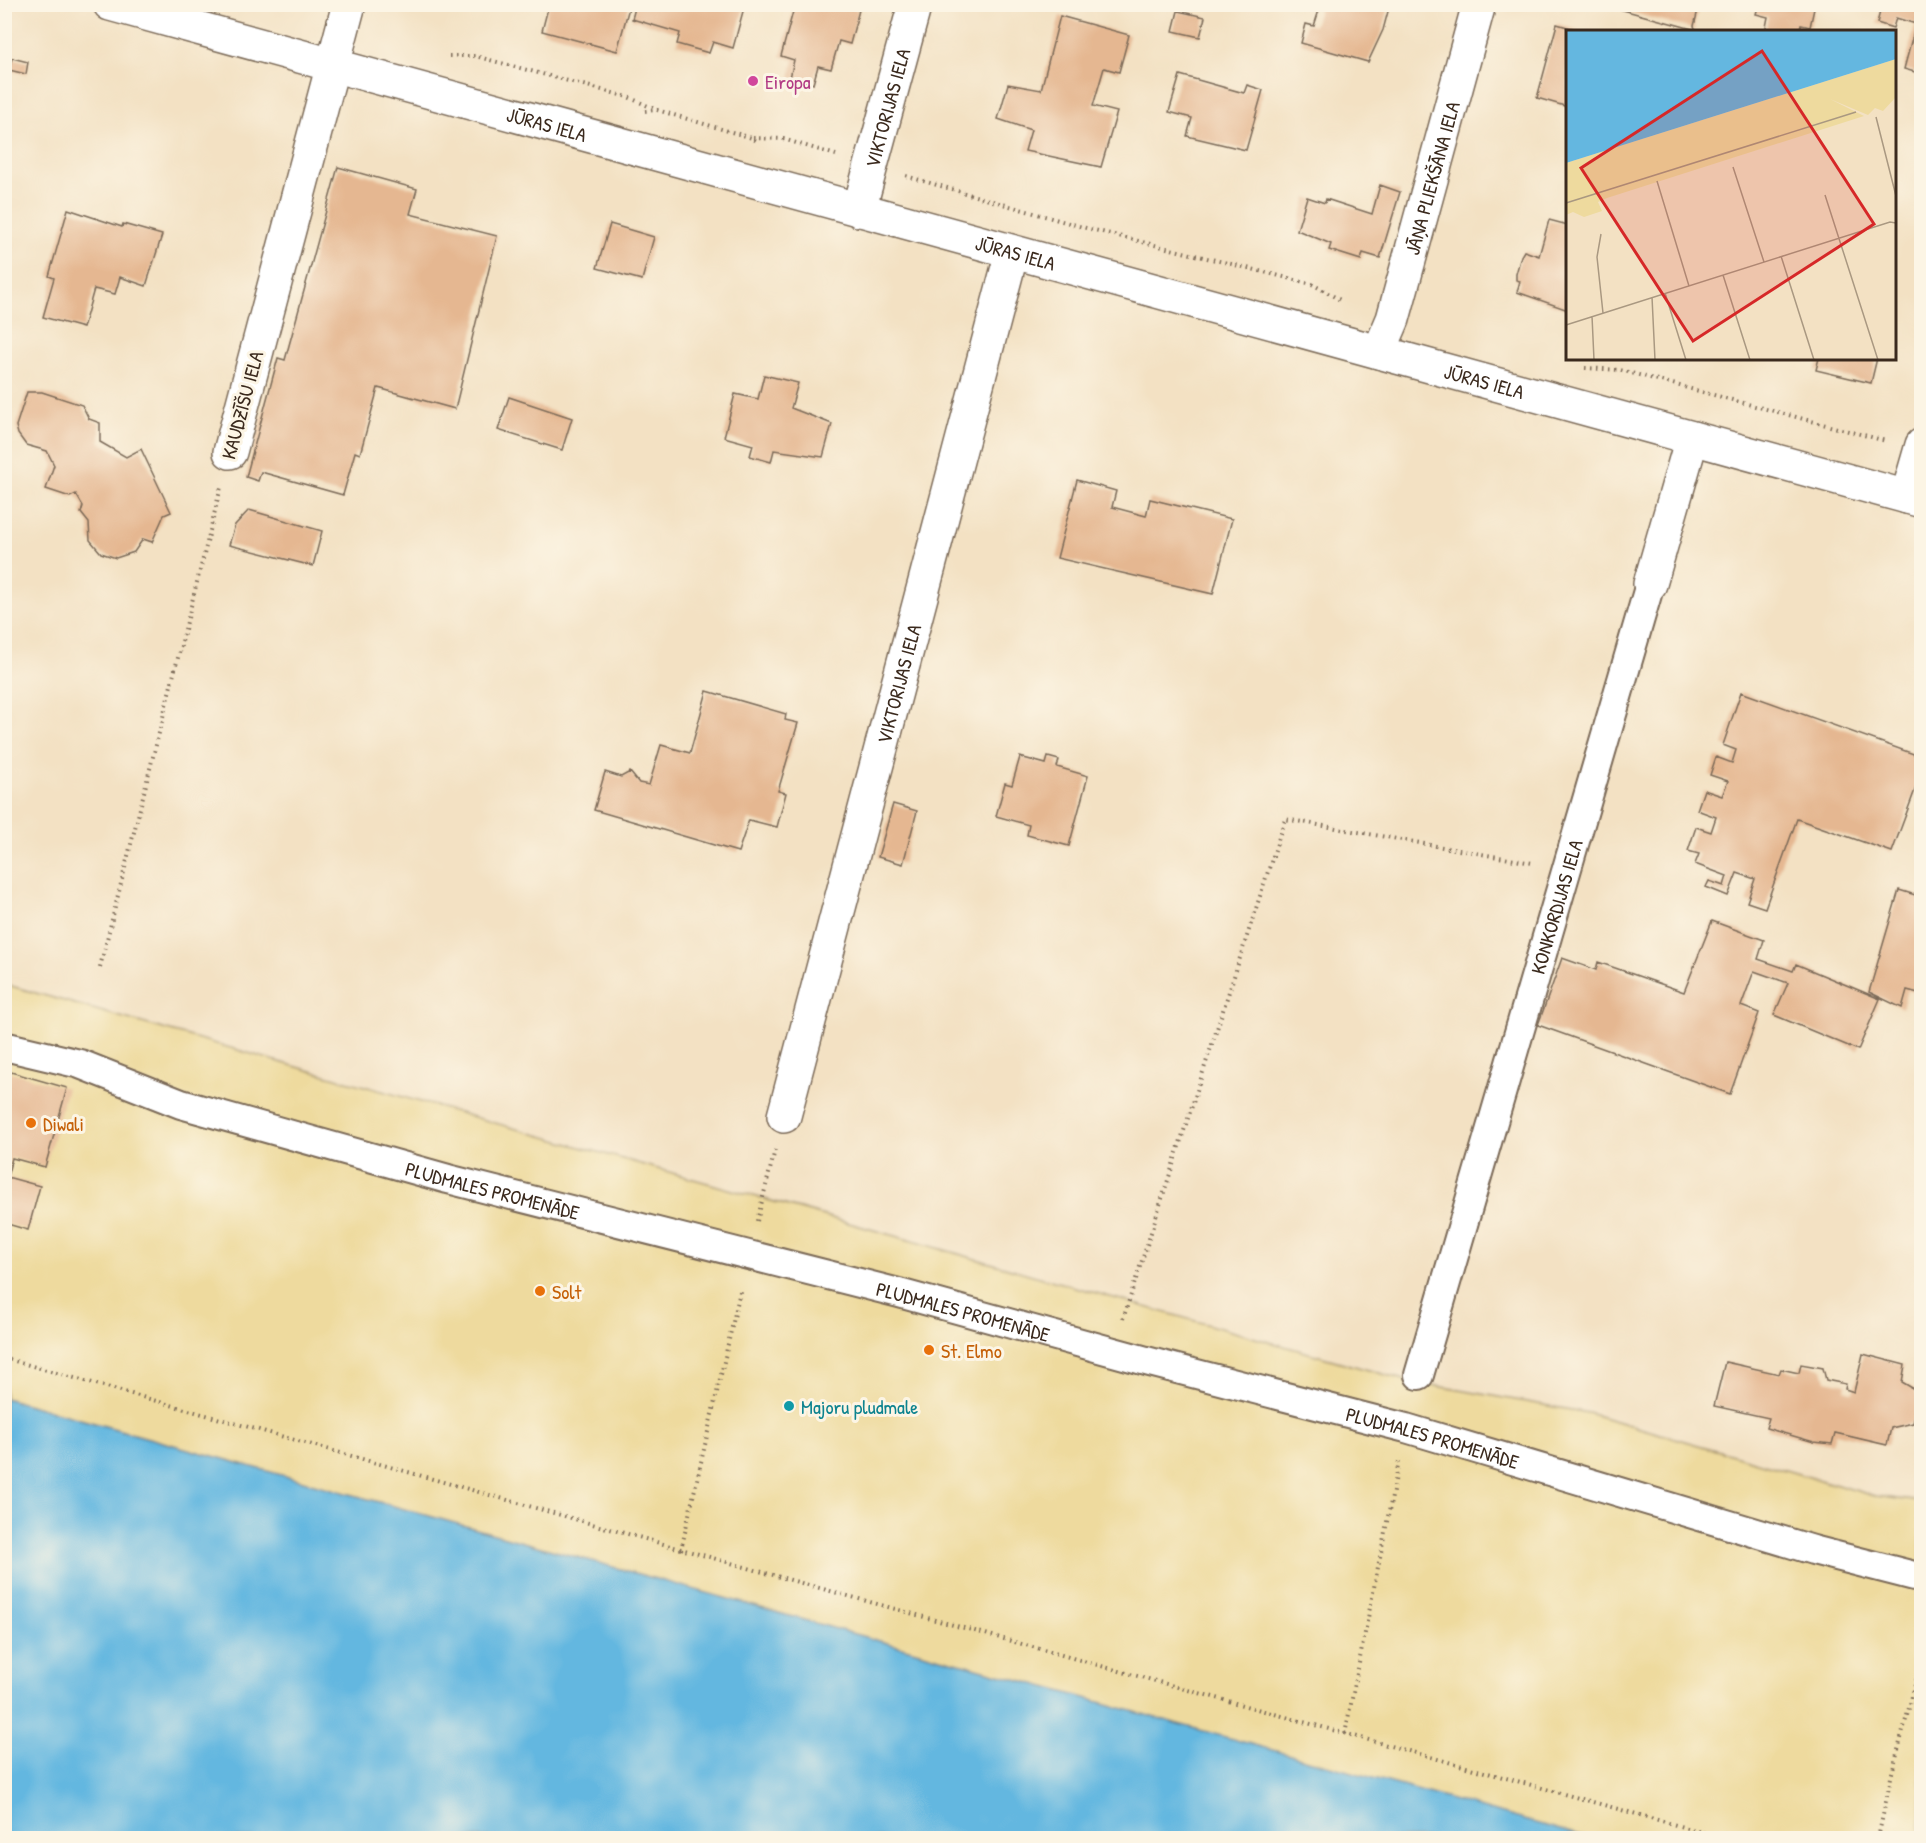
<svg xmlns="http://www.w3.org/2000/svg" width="1926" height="1843" viewBox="0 0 1926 1843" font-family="'Patrick Hand',sans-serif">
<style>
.sand{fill:#eeda9e;stroke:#94825e;stroke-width:1.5}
.water{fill:#64b7e0;stroke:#50707f;stroke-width:1.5}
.building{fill:#e5b791}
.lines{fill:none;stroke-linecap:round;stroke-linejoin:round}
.pedestrian-casing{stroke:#7b6a58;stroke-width:32}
.minor-casing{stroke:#7b6a58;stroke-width:36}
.tertiary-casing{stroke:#7b6a58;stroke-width:36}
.path{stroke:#7b6a58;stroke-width:4;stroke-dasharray:1.5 4.5;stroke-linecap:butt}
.pedestrian{stroke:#fff;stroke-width:28}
.minor{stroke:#fff;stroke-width:33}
.tertiary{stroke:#fff;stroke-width:33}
.hotel-dot{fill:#d1479c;stroke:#fcf5e5;stroke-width:2}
.food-dot{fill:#e8710a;stroke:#fcf5e5;stroke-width:2}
.culture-dot{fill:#0f9aa8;stroke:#fcf5e5;stroke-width:2}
.labels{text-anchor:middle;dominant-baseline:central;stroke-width:6;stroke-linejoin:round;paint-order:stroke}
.hotel-label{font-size:20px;fill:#b23c85;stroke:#fcf5e5;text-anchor:start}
.street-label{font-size:20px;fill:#3b2a1e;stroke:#fcf5e5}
.food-label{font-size:20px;fill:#c56008;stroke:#fcf5e5;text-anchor:start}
.culture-label{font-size:20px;fill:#0d838f;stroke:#fcf5e5;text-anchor:start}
.inset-road{fill:none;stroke:#a99881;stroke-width:1.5}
.view{fill:#d62828;fill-opacity:0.15;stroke:#d62828;stroke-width:3}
.inset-edge{fill:none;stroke:#3b2a1e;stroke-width:3}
</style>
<rect width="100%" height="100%" fill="#fcf5e5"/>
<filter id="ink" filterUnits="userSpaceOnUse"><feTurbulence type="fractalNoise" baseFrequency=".0167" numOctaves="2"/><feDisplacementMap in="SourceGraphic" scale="12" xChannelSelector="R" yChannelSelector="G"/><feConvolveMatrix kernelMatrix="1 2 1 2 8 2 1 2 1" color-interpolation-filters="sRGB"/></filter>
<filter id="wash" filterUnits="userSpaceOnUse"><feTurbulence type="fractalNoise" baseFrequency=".008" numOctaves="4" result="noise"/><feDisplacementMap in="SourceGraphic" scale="24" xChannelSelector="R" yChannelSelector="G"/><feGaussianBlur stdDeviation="1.35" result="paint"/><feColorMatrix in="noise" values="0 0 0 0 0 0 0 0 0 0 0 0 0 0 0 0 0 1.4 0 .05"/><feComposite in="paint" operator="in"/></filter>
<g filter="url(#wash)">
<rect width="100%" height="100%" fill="#f3e1c3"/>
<path class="sand" d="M4,984L1404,1380L1588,1413L1875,1496L1921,1502V1838H1589L5,1398Z"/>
<path class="water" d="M4,1398L1589,1838H5Z"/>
<g id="blocks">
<path class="building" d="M549,4H630L617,51L542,31Z
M636,4H745L733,48L713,42L709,53L677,44L680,33L632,19Z
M795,4H841L859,10L850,44L839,41L831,69L818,66L813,84L790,78L794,60L781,56Z
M1321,4H1390L1383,30L1368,62L1301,43L1306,24L1314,26Z
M1613,4L1699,6L1694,26L1696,30L1612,7Z
M1759,4H1815L1810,27L1801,25L1799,32H1765L1768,17L1756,14Z
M1882,4H1909L1922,8V74L1904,69L1916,24L1896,18L1893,28L1877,23Z
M1178,11L1205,17L1200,37L1173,31Z
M1060,16L1129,35L1119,72L1104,68L1093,106L1117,112L1101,167L1025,151L1031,130L998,119L1008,84L1041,90Z
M1557,24L1581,31L1568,32V107L1537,98Z
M12,58L28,62L26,74L9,70Z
M1180,75L1244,93L1247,85L1263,90L1246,150L1187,136L1192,118L1169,112Z
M338,167L417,189L410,214L497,236L455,409L378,388L360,454L355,452L343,495L261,472L258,481L246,477L278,358L285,360Z
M1380,185L1400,192L1380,258L1363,253L1361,260L1329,250L1331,244L1297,230L1307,197L1325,203L1326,199L1372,214Z
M68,209L122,227L123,224L162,235L146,286L120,277L115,294L94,289L83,328L43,317L54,278L49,276Z
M1549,220L1568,225V310L1517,292L1520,281L1516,280V274L1521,256L1524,251L1539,256Z
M610,224L654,237L642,280L597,268Z
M1819,358H1877L1871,383L1816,370Z
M764,375L798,383L791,408L832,424L823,457L774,450L771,462L750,456L753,445L724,437L735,394L758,399Z
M27,392H42L82,405L89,419L100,423V442L126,457L141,449L171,512L164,515L152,542L143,539L134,552L116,558L101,553L90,540L89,523L81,513L83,506L76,494L70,497L46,489L54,465L47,451L26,445L18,434L16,426Z
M509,397L572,418L562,450L498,430Z
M1077,480L1116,491L1112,507L1146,516L1150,499L1232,519L1213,594L1057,558Z
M249,510L322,531L313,566L229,545L235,525Z
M707,691L786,714L785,720L798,723L778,791L786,793L777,827L749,820L738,852L594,810L605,772L621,777L630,772L639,783L649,785L661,745L690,753Z
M1741,692L1922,757V771L1892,852L1797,819L1765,908L1747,902L1755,879L1737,873L1728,896L1706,887L1709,881L1724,886L1727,876L1695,864L1699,854L1688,851L1696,827L1711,832L1716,817L1697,810L1704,790L1722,796L1728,781L1710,775L1716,757L1732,763L1736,750L1723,745Z
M1020,757L1046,764L1048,757L1059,760L1057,767L1088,776L1069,846L1027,835L1029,825L996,816L1005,783L1012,785Z
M893,804L917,811L903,864L878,857Z
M1899,890L1922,897V994L1907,990L1902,1008L1869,992Z
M1712,921L1764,940L1758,959L1793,971L1796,964L1880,999L1858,1050L1774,1015L1788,983L1754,971L1741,1006L1759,1013L1730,1094L1538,1025L1562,958L1596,970L1598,962L1684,992Z
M4,1070L67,1088L45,1167L12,1158L7,1177L40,1186L28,1230L4,1223Z
M1863,1354L1905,1365L1902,1382L1914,1389L1919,1402L1913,1423L1891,1428L1887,1445L1835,1433L1832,1444L1814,1442L1766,1428L1769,1418L1714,1406L1725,1362L1779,1374L1781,1369L1799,1373L1801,1364L1823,1368L1826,1380L1846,1384L1845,1389L1854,1392Z"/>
</g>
</g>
<g filter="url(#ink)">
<use href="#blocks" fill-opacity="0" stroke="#7b6a58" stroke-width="1.5"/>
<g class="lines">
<g class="pedestrian-casing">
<g id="pedestrian">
<path id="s1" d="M4,1046L80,1064L181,1104L448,1179L899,1293L1150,1362L1406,1428L1813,1550L1922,1578"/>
<path id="s2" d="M1419,1375L1650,584"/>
</g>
</g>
<g class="minor-casing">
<g id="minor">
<path id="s3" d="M859,210L915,4"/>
<path id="s4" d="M1379,352L1393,319L1479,4"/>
<path d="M230,452L349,4"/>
<path d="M1907,497L1922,445"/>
<path d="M1650,584L1692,438"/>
<path id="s5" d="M784,1116L1012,252"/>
</g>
</g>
<g class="tertiary-casing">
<g id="tertiary">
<path id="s6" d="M110,4L1922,501"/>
</g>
</g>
<path class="path" d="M449,56H475L628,97L655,109
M645,111L657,110L752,138L758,142
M753,138L783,139L836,155
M906,176L1086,228L1312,284L1342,301
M1585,368L1620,370L1886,441
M100,967L221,487
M757,1221L775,1150
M1123,1319L1285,819L1532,863
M4,1358L805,1584L1723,1838
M681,1550L741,1287
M1345,1734L1399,1461
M1878,1838L1892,1773L1922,1658"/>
<use href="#pedestrian" class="pedestrian"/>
<use href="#minor" class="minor"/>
<use href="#tertiary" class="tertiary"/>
</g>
</g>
<circle class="hotel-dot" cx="753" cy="81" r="6"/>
<g class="food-dot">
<circle cx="31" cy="1123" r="6"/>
<circle cx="540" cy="1291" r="6"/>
<circle cx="929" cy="1350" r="6"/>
</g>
<circle class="culture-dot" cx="789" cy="1406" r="6"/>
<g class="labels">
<g class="hotel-label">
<text x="765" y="81">Eiropa</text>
</g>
<g class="street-label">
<text stroke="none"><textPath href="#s3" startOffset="106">VIKTORIJAS IELA</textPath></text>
<text stroke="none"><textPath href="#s6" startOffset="453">JŪRAS IELA</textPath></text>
<text stroke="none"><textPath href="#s4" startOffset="182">JĀŅA PLIEKŠĀNA IELA</textPath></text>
<text stroke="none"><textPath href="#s6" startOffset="939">JŪRAS IELA</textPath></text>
<text stroke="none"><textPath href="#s6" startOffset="1425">JŪRAS IELA</textPath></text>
<text transform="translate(242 405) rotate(-75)">KAUDZĪŠU IELA</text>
<text stroke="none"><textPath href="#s5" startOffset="447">VIKTORIJAS IELA</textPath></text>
<text stroke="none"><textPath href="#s2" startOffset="488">KONKORDIJAS IELA</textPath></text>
<text stroke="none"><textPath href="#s1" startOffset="510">PLUDMALES PROMENĀDE</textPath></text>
<text stroke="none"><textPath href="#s1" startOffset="996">PLUDMALES PROMENĀDE</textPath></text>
<text stroke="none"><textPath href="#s1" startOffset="1482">PLUDMALES PROMENĀDE</textPath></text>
</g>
<g class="food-label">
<text x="43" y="1123">Diwali</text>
<text x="552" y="1291">Solt</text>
<text x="941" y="1350">St. Elmo</text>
</g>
<g class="culture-label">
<text x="801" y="1406">Majoru pludmale</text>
</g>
</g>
<g transform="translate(1566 30)">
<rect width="330" height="330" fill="#f3e1c3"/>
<path d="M330,29V67L317,81L309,78L302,85L264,69L298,86L41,168L32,172L36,181L18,187L7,182L0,185V133Z" fill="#eeda9e"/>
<path d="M0,0H330V29L0,133Z" fill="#64b7e0"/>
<path class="inset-road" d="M310,87L330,166M167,137L198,232M91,151L123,256M259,165L312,330M0,173L290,82M35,204L31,227L37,283M215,226L248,330M157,245L184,330M99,263L120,330M86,267L89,330M26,286L28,330M0,295L324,192L330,193"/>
<path class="view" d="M196,21L308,194L127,311L15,138Z"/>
<rect width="330" height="330" class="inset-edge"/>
</g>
<rect width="1926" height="1843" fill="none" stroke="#fcf5e5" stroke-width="24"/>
</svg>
